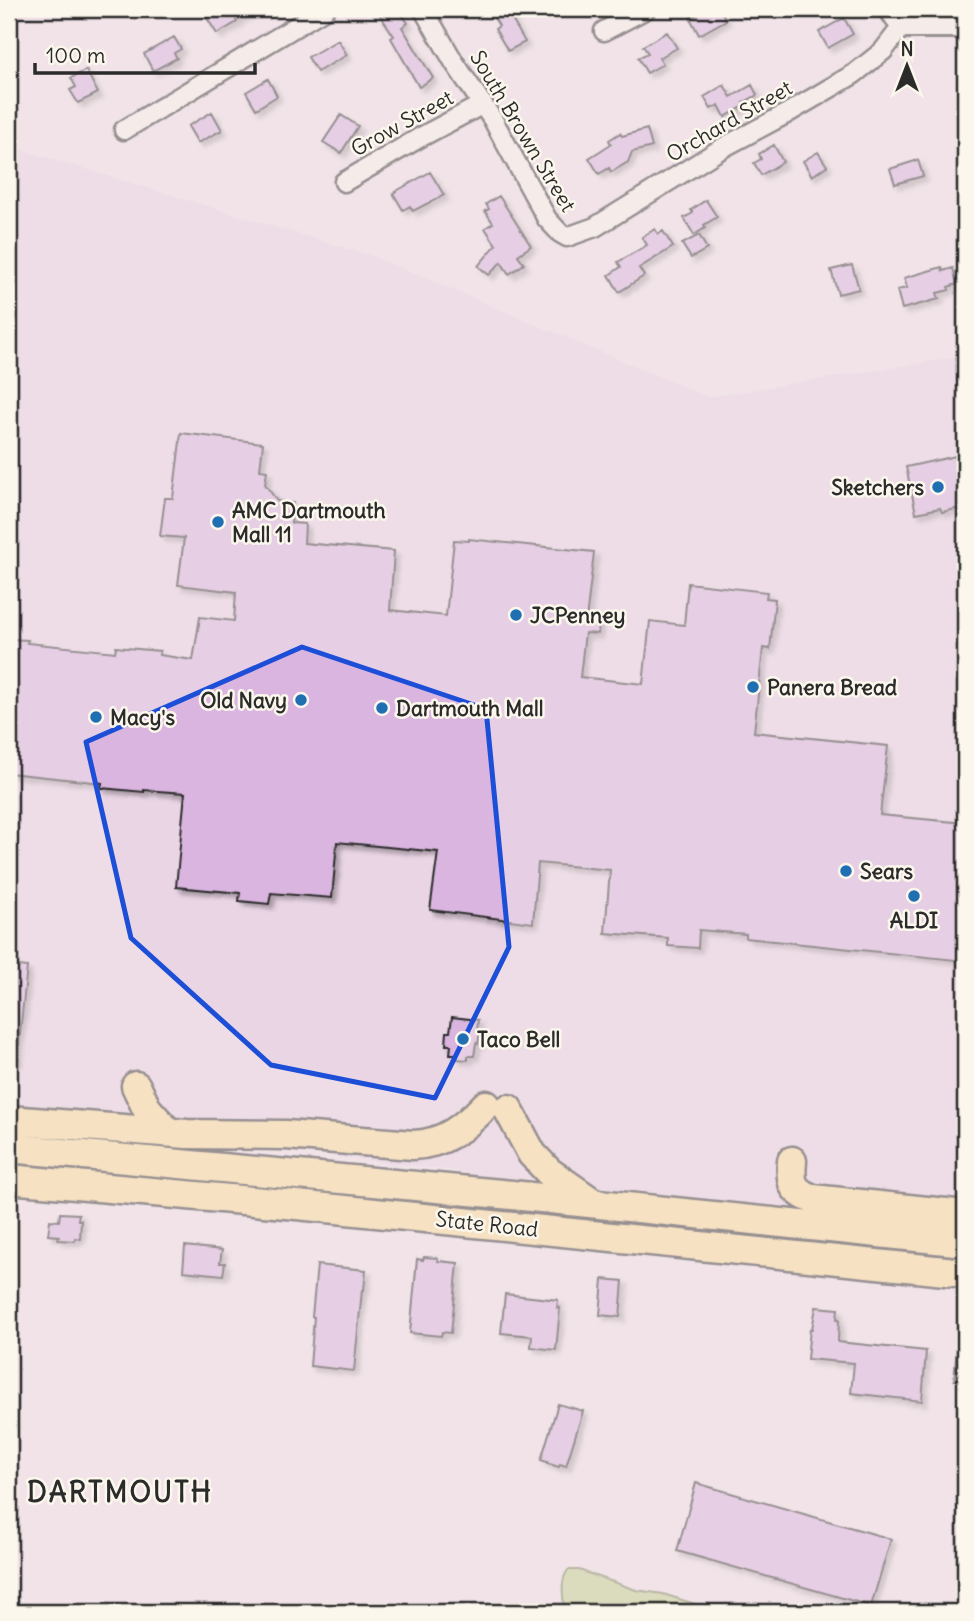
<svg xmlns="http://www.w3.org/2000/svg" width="974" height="1621" viewBox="0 0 974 1621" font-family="Delius,sans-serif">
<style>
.built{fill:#ead5e5}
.green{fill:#c0d389;stroke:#767f5a;stroke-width:2}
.building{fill:#d9b5df;stroke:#2b2b2b;stroke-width:2;filter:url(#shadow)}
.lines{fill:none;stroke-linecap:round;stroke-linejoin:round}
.street-casing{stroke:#2b2b2b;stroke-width:23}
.secondary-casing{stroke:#2b2b2b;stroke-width:30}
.primary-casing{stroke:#2b2b2b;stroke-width:33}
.street{stroke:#fbf7ec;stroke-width:18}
.secondary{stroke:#fbf7ec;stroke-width:24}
.primary{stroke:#fcde96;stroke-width:28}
.marked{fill:none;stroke:#1d4ed8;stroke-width:5;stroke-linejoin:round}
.poi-dot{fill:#1f6fb2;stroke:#fbf7ec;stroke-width:2.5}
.labels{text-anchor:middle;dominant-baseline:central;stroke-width:5;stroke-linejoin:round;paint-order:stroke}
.street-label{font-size:21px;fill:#2b2b2b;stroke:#fbf7ec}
.poi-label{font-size:21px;font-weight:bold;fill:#2b2b2b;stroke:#fbf7ec;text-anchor:start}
.district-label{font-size:28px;font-weight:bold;letter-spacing:2px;fill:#2b2b2b;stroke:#fbf7ec}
</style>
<defs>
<filter id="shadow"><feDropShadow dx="4.5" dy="4.5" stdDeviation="2" flood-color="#0004"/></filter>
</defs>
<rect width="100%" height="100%" fill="#f1e3e8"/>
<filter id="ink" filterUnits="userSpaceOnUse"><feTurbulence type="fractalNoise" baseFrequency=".0143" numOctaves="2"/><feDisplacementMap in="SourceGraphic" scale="14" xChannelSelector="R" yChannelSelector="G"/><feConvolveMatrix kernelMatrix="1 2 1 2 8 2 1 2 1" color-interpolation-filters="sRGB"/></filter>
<g filter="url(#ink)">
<path class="built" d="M9,146L372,256L708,397L965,356V1233L9,1117Z"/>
<path class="green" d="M568,1570H579L636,1590L663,1594L695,1604L733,1612H570L564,1607C563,1594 560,1581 568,1570Z"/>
<path class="building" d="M223,9H256L236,20L237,22L217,34L207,18Z
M376,9H398L408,23L402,27L433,78L419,87L391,38L394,36Z
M489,9H522L510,16L525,42L508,51L495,29L499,26Z
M707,9H720L726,20L699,35L690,18Z
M844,18L853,34L828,48L819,32Z
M667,32L677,48L659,58L663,64L647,73L638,58L648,53L643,46Z
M174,37L181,49L174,53L177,58L153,71L144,54Z
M338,40L347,55L317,72L308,57Z
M86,70L98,93L78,103L70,90L76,87L71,78Z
M268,79L277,96L256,109L246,92Z
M724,85L731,97L752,85L757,95L743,103L744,106L725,117L719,105L711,109L704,97Z
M212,112L222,130L198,143L188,126Z
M341,115L358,126L341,153L323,142Z
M647,129L652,147L632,152L628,162L611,172L609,168L599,174L589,158L611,144L609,140L620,133L622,136Z
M774,145L783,162L761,175L754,163L761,159L759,154Z
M818,152L827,166L812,176L803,161Z
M918,160L923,176L895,184L890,169Z
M430,172L444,195L413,211L410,206L403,210L393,193Z
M499,196L531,246L518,255L524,264L509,274L501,262L489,275L478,266L496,245L485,228L493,223L485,211L489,209L486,204Z
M706,200L717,217L704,225L705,228L694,235L684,218L693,213L691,210Z
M655,229L658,234L663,231L673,247L639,268L644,276L619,292L609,275L621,267L618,262L647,245L642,237Z
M699,235L707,249L691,258L682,244Z
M852,265L859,289L838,294L831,270Z
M942,267L943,271L953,268L957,284L948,287L949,290L937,293L939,299L902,309L897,290L907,288L904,278Z
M181,433L263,443L260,470L267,471L265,484L277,501L293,503L291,523L305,524L304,543L394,551L390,610L446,616L454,540L469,541V539L594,552L586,620L599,622L598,634L585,633L580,677L643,684L650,621L684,625L688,583L767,592L766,598L775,599L770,649L763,648L754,732L888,746L880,815L965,823V961L746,938V934L699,930L698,948L668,946V938L605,933L610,870L538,863L533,923L430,910L438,852L337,842L332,898L271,893L269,904L239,901L240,893L176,887L185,793L144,790V792L101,788L102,783L9,773V639L28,640L27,643L115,652L116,647L160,651L159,655L193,660L200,617L234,621L236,592L178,585L184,538L160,536L165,498H173Z
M965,454V507L942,512L940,508L916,513L906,467Z
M9,965L27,967L17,1062H9Z
M452,1017L478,1020L477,1031H480L478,1044L476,1043L474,1056H468V1060L457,1059V1054H450L451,1045H446L447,1032H450Z
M60,1213L79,1214L78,1220H81L80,1239L75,1238V1241L58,1240L59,1236L48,1235L50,1220L59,1221Z
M185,1246L222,1250L220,1263H225L223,1275L183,1271Z
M424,1257L438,1258V1261L458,1263L451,1333L442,1332L441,1336L410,1333L417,1259L423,1260Z
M317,1265L366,1270L364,1290H362L354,1371L310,1366L314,1317H312Z
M603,1279L623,1281L620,1317L600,1315Z
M505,1294L558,1300L557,1308H560L556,1350L531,1347L532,1336L501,1333Z
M816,1307L838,1309L837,1319H839L838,1342L926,1351L922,1401L851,1393L854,1363L807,1359L810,1329H812Z
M957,1347H965V1381L954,1380Z
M558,1404L583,1411L566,1466L560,1464L559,1467L546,1463L547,1462L541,1460Z
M696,1483L891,1539L871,1606L677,1551Z"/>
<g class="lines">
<g class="street-casing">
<path id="street" d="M423,9L454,62L493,120L547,219L560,233L567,237L595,227L724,147L786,114L854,74L883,51L903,25
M604,31L646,9
M124,130L325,9
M344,182L419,138L483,104"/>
</g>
<g class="secondary-casing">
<path id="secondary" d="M892,9L903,25H965"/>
</g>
<g class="primary-casing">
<path id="primary" d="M136,1086L147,1109L168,1132
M508,1109L532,1154L549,1172L592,1202
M9,1120L187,1134L286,1135L413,1145C444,1144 465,1127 486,1105
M9,1148L512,1195L965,1242
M792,1161C790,1183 792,1191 813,1199L965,1215
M9,1179L297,1205L965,1273"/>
</g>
<use href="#street" class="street"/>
<use href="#secondary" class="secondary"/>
<use href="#primary" class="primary"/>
</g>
</g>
<path d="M0 0H974V1621H0ZM302,647L486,709L509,947L435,1098L271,1065L131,938L86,742Z" fill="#f1e3e8" fill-opacity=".55" fill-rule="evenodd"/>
<path class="marked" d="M302,647L486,709L509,947L435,1098L271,1065L131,938L86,742Z"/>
<g class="poi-dot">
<circle cx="938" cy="487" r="7"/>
<circle cx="218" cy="522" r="7"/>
<circle cx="516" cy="615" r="7"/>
<circle cx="753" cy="687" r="7"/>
<circle cx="301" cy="700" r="7"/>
<circle cx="382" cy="708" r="7"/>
<circle cx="96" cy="717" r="7"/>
<circle cx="846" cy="871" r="7"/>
<circle cx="914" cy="896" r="7"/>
<circle cx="463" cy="1039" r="7"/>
</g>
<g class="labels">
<g class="street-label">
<text transform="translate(729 121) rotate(-30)">Orchard Street</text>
<text transform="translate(402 123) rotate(-29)">Grow Street</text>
<text transform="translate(523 131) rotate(59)">South Brown Street</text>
<text transform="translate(487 1224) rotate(6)">State Road</text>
</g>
<g class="poi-label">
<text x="924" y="487" text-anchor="end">Sketchers</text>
<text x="232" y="510">AMC Dartmouth<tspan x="232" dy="24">Mall 11</tspan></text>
<text x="530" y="615">JCPenney</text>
<text x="767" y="687">Panera Bread</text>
<text x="287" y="700" text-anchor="end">Old Navy</text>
<text x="396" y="708">Dartmouth Mall</text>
<text x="110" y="717">Macy's</text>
<text x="860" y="871">Sears</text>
<text x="914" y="920" text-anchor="middle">ALDI</text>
<text x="477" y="1039">Taco Bell</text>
</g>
<g class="district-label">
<text x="120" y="1492">DARTMOUTH</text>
</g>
</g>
<rect width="974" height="1621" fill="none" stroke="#fbf7ec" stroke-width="35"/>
<rect x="18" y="18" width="939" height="1586" fill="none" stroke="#2b2b2b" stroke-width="2.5" filter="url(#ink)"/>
<g transform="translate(907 66)" stroke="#fbf7ec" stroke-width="5" paint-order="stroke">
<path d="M0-5L12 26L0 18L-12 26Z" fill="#2b2b2b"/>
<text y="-10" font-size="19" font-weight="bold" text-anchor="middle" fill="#2b2b2b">N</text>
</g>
<path d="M35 63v10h220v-10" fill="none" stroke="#2b2b2b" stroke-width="3.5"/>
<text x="46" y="63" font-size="21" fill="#2b2b2b" stroke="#fbf7ec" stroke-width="5" paint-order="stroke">100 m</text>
</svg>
